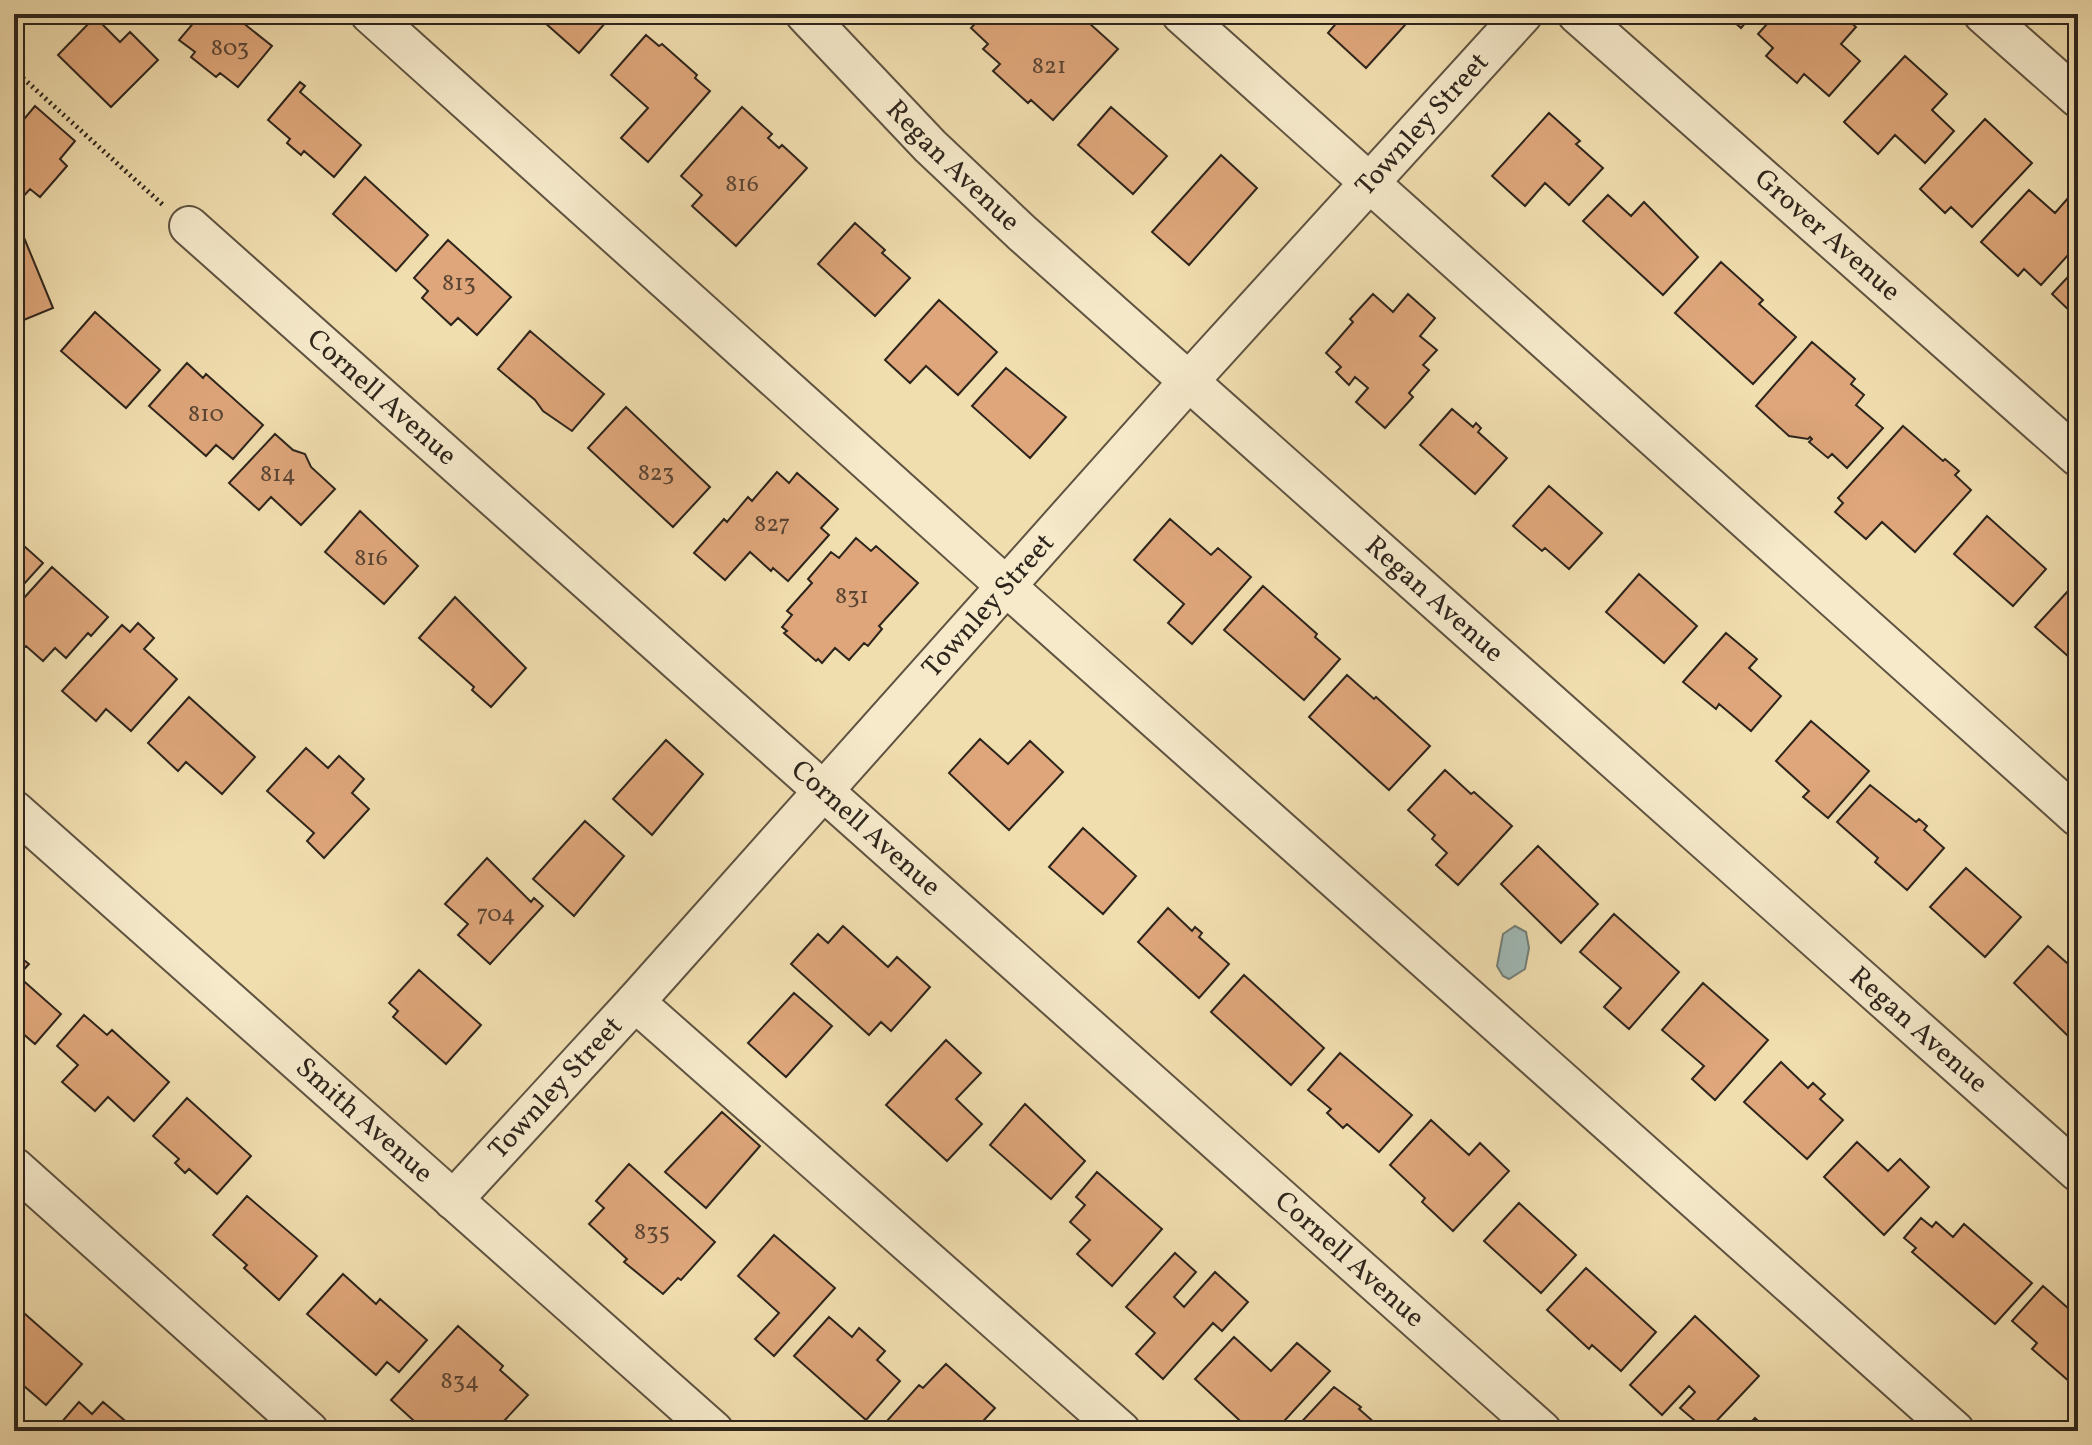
<svg xmlns="http://www.w3.org/2000/svg" width="2092" height="1445" viewBox="0 0 2092 1445" font-family="Vollkorn,serif">
<style>
.water{fill:#9fb9b6;stroke:#727e78;stroke-width:2}
.building{fill:#dea67a;stroke:#2e251c;stroke-width:2}
.lines{fill:none;stroke-linecap:round;stroke-linejoin:round}
.minor-casing{stroke:#5f5341;stroke-width:42}
.path{stroke:#2e251c;stroke-width:5;stroke-dasharray:2 4;stroke-linecap:butt}
.minor{stroke:#f6eacb;stroke-width:38}
.labels{text-anchor:middle;dominant-baseline:central;stroke-width:6;stroke-linejoin:round;paint-order:stroke}
.number-label{font-size:24px;fill:#5a4534}
.street-label{font-size:28px;fill:#2e251c;stroke:#f6eacb}
</style>
<rect width="100%" height="100%" fill="#f1deaf"/>
<filter id="stains"><feTurbulence type="fractalNoise" baseFrequency=".0025" numOctaves="4"/><feColorMatrix values="0 0 0 0 .2 0 0 0 0 .09 0 0 0 0 .02 0 0 0 .5 -.17"/></filter>
<radialGradient id="worn" r=".72"><stop offset=".6" stop-color="#630" stop-opacity="0"/><stop offset="1" stop-color="#630" stop-opacity=".3"/></radialGradient>
<path class="water" d="M1515,926L1526,932L1529,948L1525,969L1509,979L1503,976L1497,966L1503,934Z"/>
<path class="building" d="M201,14H232L272,46L238,87L220,73L216,77L191,57L195,52L179,40Z
M535,14H613L579,53Z
M984,14H991L995,18L999,14H1031L1038,21L1044,14H1079L1118,49L1053,120L1031,100L1028,103L993,71L1000,64L983,49L988,44L971,28Z
M1344,14H1415L1366,68L1328,33Z
M1725,14H1753L1741,28Z
M1776,14H1841L1856,27L1841,44L1860,61L1829,96L1804,74L1797,83L1766,56L1773,48L1758,34Z
M95,17L120,42L130,32L158,60L111,107L58,55Z
M646,35L659,46L662,44L697,75L695,78L710,91L648,162L621,138L648,108L611,75Z
M1905,56L1947,94L1932,110L1954,131L1925,163L1895,135L1878,154L1844,122Z
M300,82L305,86L300,92L361,145L334,177L304,151L301,155L287,143L290,139L268,120Z
M35,106L75,141L60,159L67,166L40,197L30,189L20,200L14,195V131Z
M742,107L772,134L768,138L779,148L782,145L807,168L736,246L692,206L702,195L681,176Z
M1111,107L1167,156L1133,194L1078,145Z
M1549,113L1580,141L1576,144L1603,168L1569,205L1545,183L1525,206L1492,176Z
M1985,119L2032,163L1972,227L1951,207L1945,213L1920,189Z
M1221,155L1257,188L1189,265L1152,232Z
M365,177L428,235L396,271L333,214Z
M2029,190L2055,213L2069,197L2078,205V244L2041,285L2024,269L2018,276L1981,242Z
M1608,195L1631,216L1644,202L1698,257L1663,295L1583,221Z
M855,223L885,250L882,253L910,278L875,316L818,264Z
M20,228L53,308L14,324V231Z
M448,240L511,297L477,335L458,318L451,325L422,298L428,291L414,278Z
M1721,262L1763,300L1759,304L1796,337L1753,384L1675,313Z
M2078,266V327L2068,318L2072,313L2052,294Z
M1373,294L1393,312L1408,294L1435,318L1420,336L1437,350L1423,365L1429,370L1409,393L1413,397L1385,428L1356,402L1368,388L1355,377L1349,385L1336,372L1341,367L1326,353L1353,322L1350,319Z
M939,300L997,352L958,395L926,366L910,383L885,360Z
M95,312L160,370L126,408L61,351Z
M530,331L604,394L572,431L543,411L535,400L498,369Z
M1812,342L1855,379L1851,384L1864,395L1856,405L1883,428L1847,468L1832,454L1828,458L1809,442L1812,439L1810,437L1808,439L1789,436L1756,406Z
M187,363L203,378L206,374L263,425L233,459L216,445L206,456L149,406Z
M1006,368L1066,417L1030,458L972,406Z
M626,407L710,487L673,527L588,448Z
M1452,409L1473,427L1476,423L1481,428L1478,432L1507,458L1475,494L1420,445Z
M1903,426L1943,461L1945,459L1959,471L1955,475L1971,490L1915,552L1882,522L1866,539L1835,512L1843,503L1838,498Z
M275,434L293,450L305,454L311,467L335,489L301,525L271,497L259,510L229,483Z
M777,472L789,483L797,473L838,509L821,528L829,535L788,581L773,568L771,571L750,552L725,580L694,553L724,519L727,522L748,497L752,501Z
M1549,486L1602,533L1569,569L1545,548L1542,551L1513,526Z
M360,511L418,566L384,604L325,552Z
M1987,516L2046,569L2013,606L1954,554Z
M1170,519L1211,555L1218,548L1251,577L1192,644L1168,623L1184,604L1134,560Z
M14,537L43,563L14,595Z
M856,538L871,551L876,546L918,583L879,626L882,629L868,646L864,643L849,660L835,648L822,663L818,659L816,661L784,633L787,631L782,627L792,615L787,611L812,583L808,579L831,552L839,558Z
M52,567L108,617L91,636L88,633L66,658L55,648L43,661L26,646L23,649L14,641V609Z
M1639,574L1697,626L1664,663L1606,612Z
M1263,586L1317,634L1315,637L1340,659L1304,700L1224,630Z
M2068,591L2078,600V665L2035,627Z
M455,597L526,668L491,707L472,690L474,687L419,638Z
M138,623L154,638L144,649L177,679L131,731L106,709L96,721L62,691L122,625L130,632Z
M1726,633L1757,659L1749,668L1781,696L1751,731L1719,704L1716,709L1683,682Z
M1347,675L1374,699L1376,697L1430,746L1389,790L1309,717Z
M189,697L255,757L222,794L186,762L178,771L148,743Z
M1811,721L1869,771L1828,818L1803,797L1809,791L1776,761Z
M980,739L1008,764L1030,741L1063,772L1009,830L949,773Z
M666,740L703,774L652,835L613,799Z
M306,748L328,768L339,756L364,779L352,793L369,809L324,858L307,841L314,833L267,791Z
M1445,770L1471,794L1474,792L1512,826L1458,885L1436,865L1447,853L1432,839L1435,835L1408,810Z
M1870,785L1916,822L1919,819L1927,826L1924,830L1944,848L1907,890L1875,862L1878,858L1837,822Z
M585,821L624,856L574,916L533,879Z
M1083,828L1136,876L1103,914L1049,867Z
M1538,846L1598,904L1561,943L1501,884Z
M487,858L531,902L534,898L543,906L490,964L458,935L468,924L445,904Z
M1966,868L2021,917L1985,957L1930,907Z
M1168,908L1192,931L1195,927L1202,933L1199,937L1229,964L1199,998L1138,942Z
M1614,914L1679,972L1629,1029L1604,1007L1621,988L1580,952Z
M843,926L888,967L897,957L930,987L891,1031L881,1022L869,1035L791,964L818,934L828,943Z
M2048,946L2078,973V1026L2069,1037L2014,983Z
M14,952L29,964L18,976L61,1014L35,1044L14,1026Z
M419,970L481,1025L446,1064L393,1017L398,1011L389,1003Z
M1244,975L1324,1048L1291,1085L1211,1012Z
M1703,983L1768,1040L1715,1100L1692,1079L1704,1066L1662,1030Z
M794,993L832,1026L786,1077L748,1043Z
M84,1015L107,1035L112,1030L169,1082L134,1121L108,1097L95,1111L62,1082L78,1065L57,1046Z
M946,1040L981,1073L956,1099L982,1124L947,1161L886,1105Z
M1340,1053L1412,1115L1379,1152L1347,1124L1343,1128L1327,1113L1331,1109L1308,1090Z
M1781,1062L1808,1088L1813,1083L1825,1094L1820,1099L1843,1120L1807,1159L1744,1102Z
M187,1098L251,1156L217,1194L189,1169L185,1173L175,1163L179,1159L153,1136Z
M1025,1104L1085,1161L1051,1199L990,1145Z
M722,1112L760,1146L706,1208L665,1172Z
M1431,1120L1469,1155L1480,1143L1509,1171L1453,1231L1422,1202L1425,1198L1390,1165Z
M1857,1142L1888,1171L1900,1159L1929,1187L1884,1235L1824,1177Z
M629,1164L715,1242L681,1280L678,1278L663,1294L624,1262L627,1259L589,1224L604,1208L596,1201Z
M1097,1172L1162,1229L1112,1286L1077,1254L1090,1240L1070,1222L1085,1205L1076,1197Z
M247,1196L317,1256L279,1300L244,1268L247,1265L213,1235Z
M1519,1203L1576,1255L1541,1293L1484,1241Z
M1921,1218L1932,1227L1936,1222L1953,1237L1964,1224L2032,1283L1995,1324L1912,1252L1916,1248L1904,1238Z
M774,1235L835,1288L774,1356L755,1339L779,1313L738,1276Z
M1175,1253L1196,1272L1174,1297L1184,1307L1215,1272L1248,1302L1222,1331L1213,1323L1163,1379L1136,1354L1155,1333L1126,1307Z
M1586,1268L1656,1332L1621,1371L1592,1345L1589,1349L1547,1310Z
M343,1274L376,1304L380,1299L427,1340L399,1372L387,1362L376,1375L307,1314Z
M2043,1286L2078,1317V1389L2032,1349L2037,1343L2012,1321Z
M17,1307L82,1364L46,1405L17,1380L14,1384V1311Z
M1695,1316L1759,1376L1707,1431L1680,1408L1695,1392L1689,1386L1662,1415L1630,1385Z
M829,1317L852,1337L859,1328L885,1351L877,1360L900,1381L866,1420L794,1356Z
M458,1326L503,1366L500,1370L528,1395L503,1422L510,1428L507,1431H425L391,1400Z
M1234,1337L1271,1371L1297,1343L1330,1371L1275,1431H1251L1195,1379Z
M946,1364L995,1408L974,1431H878L919,1385L923,1388Z
M1334,1387L1361,1407L1359,1409L1384,1431H1293Z
M79,1402L92,1414L103,1402L137,1431H54Z
M1755,1418L1769,1431H1743Z"/>
<g class="lines">
<g class="minor-casing">
<g id="minor">
<path d="M370,14L1007,587L1955,1431"/>
<path id="s1" d="M805,14L930,146L1022,233L2078,1172"/>
<path d="M1181,14L2078,817"/>
<path id="s2" d="M1577,14L2078,457"/>
<path d="M1983,14L2078,98"/>
<path id="s3" d="M189,226L1542,1431"/>
<path id="s4" d="M14,810L714,1431"/>
<path d="M635,1002L1121,1431"/>
<path d="M14,1167L309,1431"/>
<path id="s5" d="M453,1200L635,1002L1189,381L1523,14"/>
</g>
</g>
<path class="path" d="M14,21L20,14
M14,70L163,205"/>
<use href="#minor" class="minor"/>
</g>
<g class="labels">
<g class="number-label">
<text x="230" y="49">803</text>
<text x="1049" y="67">821</text>
<text x="742" y="185">816</text>
<text x="459" y="284">813</text>
<text x="206" y="415">810</text>
<text x="656" y="474">823</text>
<text x="278" y="475">814</text>
<text x="772" y="525">827</text>
<text x="371" y="559">816</text>
<text x="852" y="597">831</text>
<text x="496" y="915">704</text>
<text x="652" y="1233">835</text>
<text x="460" y="1382">834</text>
</g>
<g class="street-label">
<text stroke="none"><textPath href="#s5" startOffset="1448">Townley Street</textPath></text>
<text stroke="none"><textPath href="#s1" startOffset="212">Regan Avenue</textPath></text>
<text stroke="none"><textPath href="#s2" startOffset="334">Grover Avenue</textPath></text>
<text stroke="none"><textPath href="#s3" startOffset="258">Cornell Avenue</textPath></text>
<text stroke="none"><textPath href="#s1" startOffset="860">Regan Avenue</textPath></text>
<text stroke="none"><textPath href="#s5" startOffset="800">Townley Street</textPath></text>
<text stroke="none"><textPath href="#s3" startOffset="906">Cornell Avenue</textPath></text>
<text stroke="none"><textPath href="#s1" startOffset="1508">Regan Avenue</textPath></text>
<text stroke="none"><textPath href="#s5" startOffset="152">Townley Street</textPath></text>
<text stroke="none"><textPath href="#s4" startOffset="468">Smith Avenue</textPath></text>
<text stroke="none"><textPath href="#s3" startOffset="1554">Cornell Avenue</textPath></text>
</g>
</g>
<rect width="2092" height="1445" fill="none" stroke="#f1deaf" stroke-width="48"/>
<rect x="16" y="16" width="2060" height="1413" fill="none" stroke="#2e251c" stroke-width="4"/>
<rect x="24" y="24" width="2044" height="1397" fill="none" stroke="#2e251c" stroke-width="2"/>
<rect width="100%" height="100%" filter="url(#stains)"/>
<rect width="100%" height="100%" fill="url(#worn)"/>
</svg>
